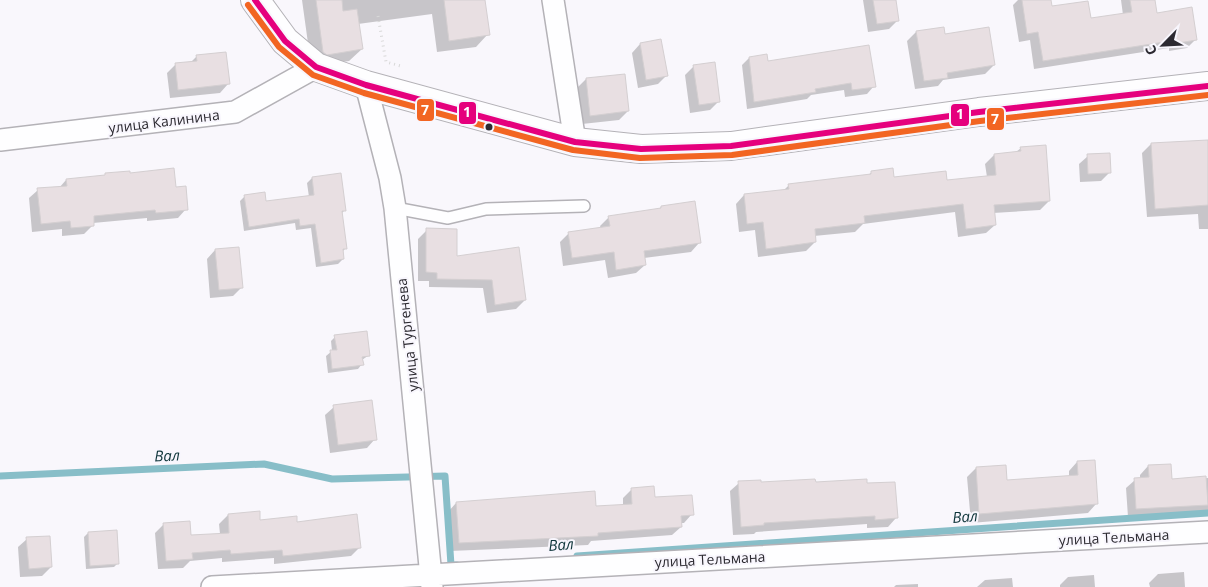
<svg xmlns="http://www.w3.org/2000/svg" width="1208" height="587" viewBox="0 0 1208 587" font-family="'Open Sans',sans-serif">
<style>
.shadow{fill:#0003}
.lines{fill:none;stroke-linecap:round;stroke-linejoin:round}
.stream{stroke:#88bec8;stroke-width:7}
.building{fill:#e8dfe2;stroke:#d4cfd1}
.lane-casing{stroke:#b4b2b7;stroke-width:14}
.street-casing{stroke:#b4b2b7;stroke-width:24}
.secondary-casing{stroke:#b4b2b7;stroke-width:30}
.path{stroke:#d8d8d8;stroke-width:3;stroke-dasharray:1 4;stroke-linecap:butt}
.lane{stroke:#fefeff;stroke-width:11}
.street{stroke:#fefeff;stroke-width:21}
.secondary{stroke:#fefeff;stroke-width:28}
.bus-1-casing{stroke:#f8f6fd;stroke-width:10}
.bus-2-casing{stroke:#f8f6fd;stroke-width:10}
.bus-1{stroke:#e5007d;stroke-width:6}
.bus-2{stroke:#f26522;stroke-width:6}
.bus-dot{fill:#2c2a31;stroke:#f8f6fd;stroke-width:2}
.labels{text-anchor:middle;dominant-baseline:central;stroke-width:4;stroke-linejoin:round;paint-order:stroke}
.street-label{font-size:14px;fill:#2c2a31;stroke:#f8f6fd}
.water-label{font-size:15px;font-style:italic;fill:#0e353a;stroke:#f8f6fd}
.line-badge{stroke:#f8f6fd;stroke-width:2}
.badge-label{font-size:14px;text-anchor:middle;font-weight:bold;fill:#fff}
</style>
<rect width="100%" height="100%" fill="#f9f7fc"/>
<path class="shadow" d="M302,0H483L488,34L476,47L437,52L432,14L358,24L362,49L349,61L315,66L311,65Z
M863,0H895L898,20L889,29L868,32Z
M1018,0H1050L1051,8L1090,20L1123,15L1121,0H1153L1156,14L1196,39L1187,48L1169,51V48L1034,69L1030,40L1019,42L1013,5Z
M943,28L944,35L994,65L985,74L943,80L938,86L915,89L907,41L916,32Z
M640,44L666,76L658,84L638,88L632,53Z
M197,56L228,84L220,93L170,98L167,73L176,64L191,62Z
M749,58L767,63L874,86L867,94L845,97L844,90L811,95L807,99L747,109L742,65Z
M694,66L719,101L710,110L690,113L685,75Z
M624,75L628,111L619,120L582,124L577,88L586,79Z
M1208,141V229H1199L1198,214L1147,217L1142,153L1151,144Z
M1021,148L1049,201L1040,210L993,213L995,225L986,233L958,237L955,212L863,224L855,232L814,236L815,242L806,251L758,257L755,230L739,232L736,204L744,195L783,191L789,185L867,176L872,172L893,179L946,181L987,177L985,164L994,155L1016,152Z
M1088,156L1110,172L1101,181L1080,182L1079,164Z
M129,174L186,209L178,218L147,221V218L93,223V225L84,234L62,236V229L32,232L29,198L38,190L59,188L66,180Z
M312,178L345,210L341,214L346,248L342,252L343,259L338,264L316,267L311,228L296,230L295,223L244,231L240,201L245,196L265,202L309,197L307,183Z
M661,207L699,243L691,252L644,258L645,265L636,273L608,278L605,260L563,266L560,242L569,233L601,229L600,226L609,217L658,210Z
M427,230L455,258L525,300L516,309L487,313L483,288L429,287V281H418V239Z
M215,250L242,287L233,296L210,298L207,259Z
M335,337L369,355L362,360V364L358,369L328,373L326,356L332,351L331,341Z
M334,407L375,439L367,448L330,453L325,415Z
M1077,462L1096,504L1088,513L971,523L967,477L976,468L1006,481L1069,476V471Z
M1148,466L1171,480L1208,478V513L1128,517L1126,488L1135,480L1140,479V475Z
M739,483L866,485L896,518L888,527L867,528V524L756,532L754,534L733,535L730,491Z
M632,489L692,514L684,523H681V527L672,535L591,541L588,545L450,551L448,512L456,503L595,507L623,506V498Z
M228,515L259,521L296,523L360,547L351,556L274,564V558L222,562V558L190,561L183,568L158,569L155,533L164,524L190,536L220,534L219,524Z
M88,533L118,563L114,567L86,569L84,537Z
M27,539L51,567L42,576L20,577L18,547Z
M1184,572L1185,587H1150L1149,583L1158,574Z
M1094,575L1095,587H1060V585L1068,577Z
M1012,578L1013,587H977L985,580Z
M918,584V587H894L896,585Z"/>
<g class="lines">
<path class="stream" d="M0,476L264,464L332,479L445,476L451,565H457
M577,556L1208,513"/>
</g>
<path class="building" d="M316,0H342L343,11L357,9L363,49L327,55L323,52Z
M444,0H485L490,35L449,41Z
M873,0H896L899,21L877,24Z
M1022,0H1051L1052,6L1088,1L1091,18L1132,12L1130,0H1155L1157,13L1192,7L1197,40L1178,43L1177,40L1043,61L1038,32L1027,34Z
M944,27L945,34L989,27L995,65L947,73L948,78L924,81L916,31Z
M661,39L668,76L646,80L640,43Z
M869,45L876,87L852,90L851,83L815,89L816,92L754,102L749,57L767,54L768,61Z
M226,52L230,84L178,90L175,63L197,61L196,55Z
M715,62L720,102L699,105L693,65Z
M625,74L629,111L590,116L586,78Z
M1208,140V205L1155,209L1151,143Z
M1046,145L1050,201L994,205L996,225L966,229L963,204L864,216L865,223L815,229L816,242L766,249L763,222L747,224L744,194L789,189L788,184L871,174V171L893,168L894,177L946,171L947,180L996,175L994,154L1021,151L1020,147Z
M1110,153L1111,173L1088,174L1087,154Z
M174,168L176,187L186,186L188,210L156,213L155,210L94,216V226L71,228L70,221L41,224L37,188L67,186L66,179L105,175V173L130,171V173Z
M341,173L346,211H342L347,249H343L344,259L321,263L315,224L300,226L299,219L249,227L244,195L265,192L266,201L314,195L312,177Z
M695,201L701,243L644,251L646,265L616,270L614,252L572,258L568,232L610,226L608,216L661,208V206Z
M426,228L457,229V256L519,247L526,300L495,305L492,280L437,279V273L426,272Z
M239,247L243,288L219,290L215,249Z
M367,331L370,356L362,357L364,365L332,369L330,350H337L334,335Z
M372,400L377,440L338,445L333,405Z
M1095,460L1098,504L979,514L976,467L1006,465L1007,480L1078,475L1077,461Z
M1171,464L1172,479L1206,476L1208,505L1136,509L1134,478L1149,477L1148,465Z
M815,479L816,482L867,479V483L895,482L898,518L875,520V516L764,523V525L741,527L738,481L761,480V482Z
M654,486L655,497L692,495L694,515L681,516L682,527L598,533V536L459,543L456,502L595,491L596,506L632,504L631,488Z
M260,511V520L297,516V522L357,514L361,548L283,556L282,550L231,554L230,550L192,553L193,559L166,561L163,523L190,521L191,535L229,533L228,514Z
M117,530L119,564L90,566L88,532Z
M50,536L52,567L29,569L26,537Z"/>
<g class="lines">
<g class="lane-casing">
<path id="lane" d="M395,208L448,218L486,209L584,206"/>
</g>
<g class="street-casing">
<path id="street" d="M553,0L575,142
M366,85L390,178L395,208L432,587
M0,140L235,112L316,67
M212,587L1208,532"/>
</g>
<g class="secondary-casing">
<path id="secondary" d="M255,0L285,41L316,67L366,85L575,142L641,149L731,146L979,112L1208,86"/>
</g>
<path class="path" d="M378,16L386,62L401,66"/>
<use href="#lane" class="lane"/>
<use href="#street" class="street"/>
<use href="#secondary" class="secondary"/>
<g class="bus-1-casing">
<path id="bus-1" d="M255,0L285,41L316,67L366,85L575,142L641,149L731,146L979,112L1208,86"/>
</g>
<g class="bus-2-casing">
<path id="bus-2" d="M248,5L279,47L313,75L364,93L573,150L640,158L732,155L980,121L1208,95"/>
</g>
<use href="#bus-1" class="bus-1"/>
<use href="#bus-2" class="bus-2"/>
</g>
<circle class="bus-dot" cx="489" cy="127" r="4.5"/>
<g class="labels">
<g class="street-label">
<text transform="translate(164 121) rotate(-7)">улица Калинина</text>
<text transform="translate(407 335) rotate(-96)">улица Тургенева</text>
<text transform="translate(1114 537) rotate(-3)">улица Тельмана</text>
<text transform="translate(710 559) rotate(-3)">улица Тельмана</text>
</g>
<g class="water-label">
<text transform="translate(167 455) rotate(-2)">Вал</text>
<text transform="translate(965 516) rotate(-4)">Вал</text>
<text transform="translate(561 544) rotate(-4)">Вал</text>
</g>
</g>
<g class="line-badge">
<rect x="416" y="98" width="19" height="24" rx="5" fill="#f26522"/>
<rect x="458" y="101" width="19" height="24" rx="5" fill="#e5007d"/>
<rect x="950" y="103" width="20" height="24" rx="5" fill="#e5007d"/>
<rect x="986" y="107" width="19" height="24" rx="5" fill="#f26522"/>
</g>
<g class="badge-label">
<text x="425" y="115">7</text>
<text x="467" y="117">1</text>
<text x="960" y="119">1</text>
<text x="995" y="124">7</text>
</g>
<g transform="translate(1163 45) rotate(246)" stroke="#f8f6fd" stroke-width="4" paint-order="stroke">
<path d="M0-4L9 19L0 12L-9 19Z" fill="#2c2a31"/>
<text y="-8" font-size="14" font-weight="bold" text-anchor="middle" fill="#2c2a31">С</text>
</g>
</svg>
